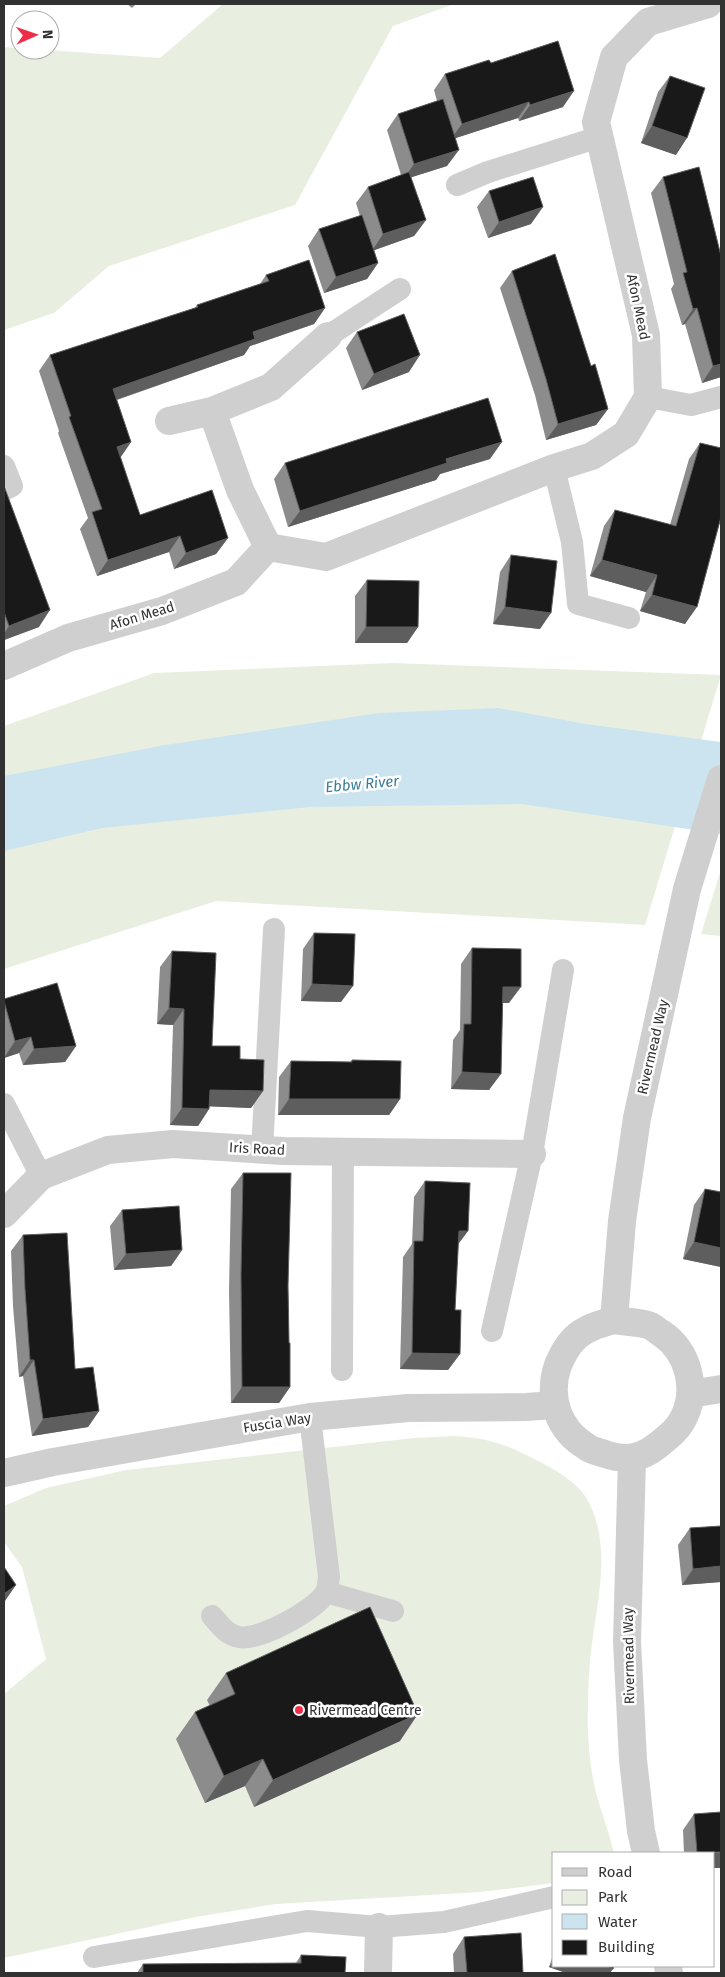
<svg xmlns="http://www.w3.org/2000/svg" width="725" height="1977" viewBox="0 0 725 1977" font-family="'Fira Sans',sans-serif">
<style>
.green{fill:#e9efe0}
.water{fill:#cbe4ef}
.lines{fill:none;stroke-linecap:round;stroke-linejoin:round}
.lane{stroke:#cfcfcf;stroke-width:22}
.street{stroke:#cfcfcf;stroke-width:28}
.wall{fill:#8c8c8c}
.shaded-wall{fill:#5e5e5e}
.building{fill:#191919;stroke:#5e5e5e}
.poi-dot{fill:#f02d48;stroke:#fff;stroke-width:2}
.labels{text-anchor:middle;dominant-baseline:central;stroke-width:5;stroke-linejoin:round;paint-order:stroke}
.street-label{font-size:14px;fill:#323232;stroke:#fff}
.poi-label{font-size:14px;fill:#323232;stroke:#fff;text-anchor:start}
.water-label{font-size:15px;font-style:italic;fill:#397b9a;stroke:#fff}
</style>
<rect width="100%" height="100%" fill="#fff"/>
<path class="green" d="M223,4H454L393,26L295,205L109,266L54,313L4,330V47L20,48V50H48L160,58Z
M393,663L721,675L645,925L216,901L4,969V726L154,673Z
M721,869V936L701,934Z
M454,1436C491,1438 507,1445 540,1462C556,1470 578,1483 587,1499C612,1543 598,1598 592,1644C589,1665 588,1687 588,1709C587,1726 589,1755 592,1773C596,1800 608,1827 614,1853H554V1883L481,1892L276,1904L196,1917L4,1958V1694L46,1659L22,1567L4,1542V1506L46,1488L126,1470L414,1438Z"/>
<path class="water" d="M498,708L586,724L721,742V834L522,804L310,807L102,828L4,851V776L165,745L379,713Z"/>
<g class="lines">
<path class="lane" d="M457,185L488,172L599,137
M328,336L400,289
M648,397L691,405L721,397
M4,466L12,486L4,490
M554,468L572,542L578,604L629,618
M4,1104L41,1176
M262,1150L274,929
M492,1331L532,1154L563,970
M342,1370L343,1151
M326,1592L393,1611
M212,1616C220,1625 227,1635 239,1637C259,1641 316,1610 326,1592C328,1588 328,1582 329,1577L310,1417
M94,1957L307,1921L379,1927L444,1922L554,1897"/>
<path class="street" d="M169,421L212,411
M268,547L240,490L212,411L271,387L328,336
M4,666L68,638L162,611L236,582L268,547L326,557L554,468L592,456L626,434L648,397L646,335L596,122L614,57L648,22L708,4
M4,1214L41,1176L108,1150L173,1144L283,1151L532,1154
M614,1320L622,1221L637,1118L687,889L721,779
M614,1320C625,1322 638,1322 648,1325C653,1326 657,1331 661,1333C688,1351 698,1388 684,1417C678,1430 668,1437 658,1445C641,1459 626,1461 605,1454C600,1452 592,1451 587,1447C558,1430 547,1397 558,1365C562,1356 566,1347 574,1339C585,1328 600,1324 614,1320Z
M690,1394L721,1389
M632,1459L627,1641L633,1760L641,1831L646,1853
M4,1473L53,1462L310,1417L408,1408L526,1407L554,1405
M668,1966L669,1973
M378,1973L379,1927"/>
</g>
<path class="wall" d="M127,4H136L132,8Z
M491,63L563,107L519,121L518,118L455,138L447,166L411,177L426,220L414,236L374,250L378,263L367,279L324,293L308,246L319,229L360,216L356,203L368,187L401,175L387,130L398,114L437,101L434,90L445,74Z
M670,76L676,155L641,143L658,92Z
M663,177L721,377L702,383L685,324L682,325L671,289L674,284L651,193Z
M489,191L531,224L488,238L477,207Z
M512,271L591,366L608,409L596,425L546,440L535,395L500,288Z
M266,275L325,308L314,324L250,346L244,355L117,400L131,442L120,458L140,515L228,538L216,554L174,569L169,552L97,576L80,529L88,518L58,433L59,431L39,371L50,355L195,308L197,305L260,284Z
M357,332L409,372L362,390L346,348Z
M700,443L721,448V519L685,624L640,611L646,592L590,576L604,526L615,510L670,525L689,459Z
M490,459L440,474L436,480L288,527L274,479L285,463Z
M4,486L39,627L4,640Z
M511,555L540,629L493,624L500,572Z
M367,580L418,627L407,643H355V596Z
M314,933L341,1002L301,1001L303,949Z
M472,948L509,1003H503L489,1090L451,1089L453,1040L460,1030L461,964Z
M172,951L212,1046L240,1059L263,1091L251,1108L209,1106V1109L198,1126L170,1125L173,1025L157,1024L160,967Z
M4,999L76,1046L65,1062L23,1065L19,1053L4,1058Z
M352,1060L400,1099L389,1115H278L279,1077L291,1061L350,1062Z
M243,1173L288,1286L289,1343L290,1387L279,1403H231L229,1291L231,1189Z
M425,1181L468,1231L458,1244L455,1310L460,1354L448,1370L400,1369L403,1257L412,1244L414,1197Z
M705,1189L721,1267L683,1259L694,1205Z
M122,1210L182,1250L171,1266L114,1270L110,1226Z
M23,1235L75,1369L99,1411L88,1427L32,1436L23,1376L19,1377L13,1306L11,1251Z
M721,1526V1582L682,1585L678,1545L690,1528Z
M226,1673L400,1741L254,1807L245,1786L205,1803L176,1739L195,1712L210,1706L207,1700Z
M694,1814L721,1868H714V1853H684L683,1830Z
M464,1937L523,1973H454L453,1954Z
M554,1952V1966L610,1973H566L549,1967Z
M301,1955L345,1973H137L143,1964L296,1963Z"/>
<path class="shaded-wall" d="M574,91L563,107L519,121L530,105Z
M529,102L518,118L450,140L462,124Z
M652,126L687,138L676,155L641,143Z
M459,150L447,166L403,180L414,164Z
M543,207L531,224L488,238L499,222Z
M426,220L414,236L372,251L383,234Z
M378,263L367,279L324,293L336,277Z
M325,308L314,324L250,346L244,355L101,405L113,389L253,332Z
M697,308L685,324L682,325L693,309Z
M420,355L409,372L362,390L374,374Z
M721,364V377L702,383L713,366Z
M608,409L596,425L546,440L558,424Z
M131,442L120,458L117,447Z
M502,442L490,459L440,474L436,480L288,527L300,511L446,459Z
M180,536L169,552L97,576L108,560Z
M228,538L216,554L174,569L186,553Z
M602,560L657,575L646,592L590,576Z
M652,595L697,607L685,624L640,611Z
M505,607L551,613L540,629L493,624Z
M50,610L39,627L4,640V634L9,626Z
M366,627H418L407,643H355Z
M312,984L353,986L341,1002L301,1001Z
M503,987H521L509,1003H492Z
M169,1008L184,1009L173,1025L157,1024Z
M31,1037L19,1053L4,1058L15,1041Z
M76,1046L65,1062L23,1065L34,1049Z
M462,1072L501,1074L489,1090L451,1089Z
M210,1090L263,1091L251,1108L198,1106Z
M289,1099H400L389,1115H278Z
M182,1108L209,1109L198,1126L170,1125Z
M459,1231H468L456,1247Z
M694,1242L721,1248V1267L683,1259Z
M182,1250L171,1266L114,1270L126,1254Z
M412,1353L460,1354L448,1370L400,1369Z
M30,1360H34L23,1376L19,1377Z
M242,1387H290L279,1403H231Z
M99,1411L88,1427L32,1436L43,1419Z
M721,1566V1582L682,1585L693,1569Z
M16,1585L5,1601L4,1602V1594Z
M418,1714L400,1741L254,1807L273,1780Z
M263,1759L245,1786L205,1803L224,1776Z
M721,1852V1868H714V1853Z
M554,1960V1966H603L613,1969L610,1973H566L549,1967Z"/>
<path class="building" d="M558,41L574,91L530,105L529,102L462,124L445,74L489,60L491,63Z
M670,76L705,88L687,138L652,126Z
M443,99L459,150L414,164L398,114Z
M699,167L721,256V364L713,366L697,308L693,309L683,273L687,272L663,177Z
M409,172L426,220L383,234L368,187Z
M533,177L543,207L499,222L489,191Z
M362,215L378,263L336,277L319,229Z
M555,254L591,366L595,364L608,409L558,424L546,379L512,271Z
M309,260L325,308L253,332L255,339L113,389L131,442L117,447L140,515L212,490L228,538L186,553L180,536L108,560L92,512L102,509L69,417L71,416L50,355L198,307L197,305L269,281L266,275Z
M404,314L420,355L374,374L357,332Z
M488,398L502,442L446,459L447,463L300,511L285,463Z
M700,443L721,448V517L697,607L652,595L657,575L602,560L615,510L676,526Z
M4,486L50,610L9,626L4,612Z
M511,555L557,561L551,613L505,607Z
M367,580L419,581L418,627H366Z
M314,933L355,934L353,986L312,984Z
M472,948L521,949V987H503L501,1074L462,1072L464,1024H471Z
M172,951L216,953L212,1046H240V1059L264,1060L263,1091L210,1090L209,1109L182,1108L184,1009L169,1008Z
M57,983L76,1046L34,1049L31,1037L15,1041L4,1001V999Z
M352,1060L401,1061L400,1099H289L291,1061L352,1062Z
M243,1173H291L288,1286L289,1343H290V1387H242L241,1274Z
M425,1181L470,1183L468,1231H459L455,1310H461L460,1354L412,1353L414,1241H423Z
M705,1189L721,1192V1248L694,1242Z
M179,1206L182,1250L126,1254L122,1210Z
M67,1233L75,1369L93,1367L99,1411L43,1419L34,1360H30L25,1289L23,1235Z
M721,1526V1566L693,1569L690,1528Z
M4,1567L16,1585L4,1594Z
M370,1607L418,1714L273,1780L263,1759L224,1776L195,1712L235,1694L226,1673Z
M721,1812V1852L697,1853L694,1814Z
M521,1933L523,1973H467L464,1937Z
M301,1955L346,1957L345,1973H143V1964L301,1963Z
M603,1966H614L613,1969Z"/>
<circle class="poi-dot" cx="299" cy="1710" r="5"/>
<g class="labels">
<g class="street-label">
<text transform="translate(638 307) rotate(78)">Afon Mead</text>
<text transform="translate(142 616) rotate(-17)">Afon Mead</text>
<text transform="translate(653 1047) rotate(-77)">Rivermead Way</text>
<text transform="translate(257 1149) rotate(3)">Iris Road</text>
<text transform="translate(277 1423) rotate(-9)">Fuscia Way</text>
<text transform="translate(629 1656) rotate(-91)">Rivermead Way</text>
</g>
<g class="poi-label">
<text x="309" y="1710">Rivermead Centre</text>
</g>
<g class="water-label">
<text transform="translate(362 784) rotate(-5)">Ebbw River</text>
</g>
</g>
<rect width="725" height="1977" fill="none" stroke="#323232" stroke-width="10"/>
<rect x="552" y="1852" width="162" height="115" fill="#ffffff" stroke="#adadad"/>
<rect x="562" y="1868" width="25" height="8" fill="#cfcfcf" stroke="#adadad"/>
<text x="598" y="1877" font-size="15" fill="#323232">Road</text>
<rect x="562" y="1890" width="25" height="15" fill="#e9efe0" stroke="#adadad"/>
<text x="598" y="1902" font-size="15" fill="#323232">Park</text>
<rect x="562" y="1914" width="25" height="15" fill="#cbe4ef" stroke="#adadad"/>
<text x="598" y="1927" font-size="15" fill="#323232">Water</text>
<rect x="562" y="1940" width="25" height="15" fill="#191919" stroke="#adadad"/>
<text x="598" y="1952" font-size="15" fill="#323232">Building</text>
<g transform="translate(35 35) rotate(88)"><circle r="24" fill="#ffffff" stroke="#adadad"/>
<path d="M0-4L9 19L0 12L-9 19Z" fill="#f02d48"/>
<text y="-8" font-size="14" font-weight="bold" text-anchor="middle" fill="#323232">N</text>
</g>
</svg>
